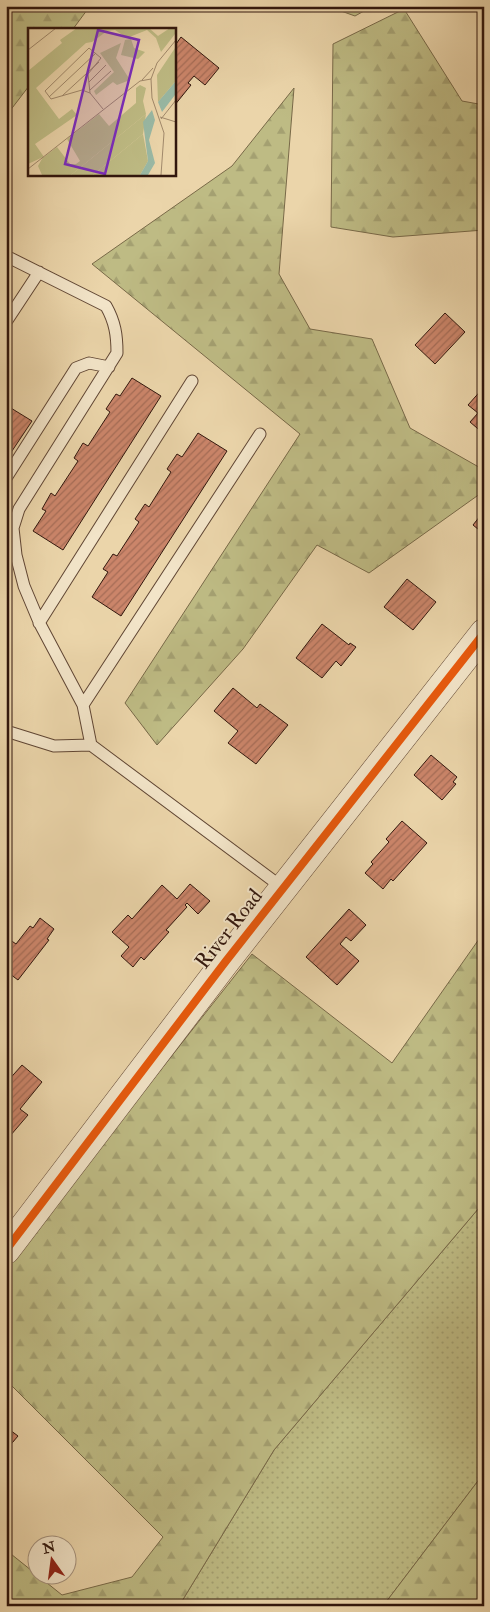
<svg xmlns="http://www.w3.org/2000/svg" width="490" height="1612" viewBox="0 0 490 1612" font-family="'IM FELL Double Pica',serif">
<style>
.grass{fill:url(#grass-dots);stroke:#786948}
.forest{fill:url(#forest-firs);stroke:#786948}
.building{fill:url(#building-hatch);stroke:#32170d}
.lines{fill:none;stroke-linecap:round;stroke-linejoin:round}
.service-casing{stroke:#604634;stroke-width:13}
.tertiary-casing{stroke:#604634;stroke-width:29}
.service{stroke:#f2e4c8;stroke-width:11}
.tertiary{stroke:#f2e4c8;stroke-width:28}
.cycleway-casing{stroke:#f2e4c8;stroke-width:11}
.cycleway{stroke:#e8590c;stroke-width:8}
.labels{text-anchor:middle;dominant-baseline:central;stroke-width:4;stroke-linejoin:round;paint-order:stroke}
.street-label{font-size:21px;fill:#32170d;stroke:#f2e4c8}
.inset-road{fill:none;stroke:#a1896b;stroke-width:1}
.view{fill:#7b2cbf;fill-opacity:0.15;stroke:#7b2cbf;stroke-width:2.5}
.inset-edge{fill:none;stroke:#32170d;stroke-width:2.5}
</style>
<defs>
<pattern id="grass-dots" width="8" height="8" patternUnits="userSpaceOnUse" patternTransform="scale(1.25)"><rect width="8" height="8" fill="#bebb84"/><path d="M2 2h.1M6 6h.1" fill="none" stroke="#a4a071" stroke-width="1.8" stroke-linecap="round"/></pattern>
<pattern id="forest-firs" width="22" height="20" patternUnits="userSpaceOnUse" patternTransform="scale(1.25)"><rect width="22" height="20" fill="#bebb84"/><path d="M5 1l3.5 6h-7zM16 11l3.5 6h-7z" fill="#a4a071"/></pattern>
<pattern id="building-hatch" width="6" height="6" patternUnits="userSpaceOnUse" patternTransform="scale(1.25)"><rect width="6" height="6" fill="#cb856a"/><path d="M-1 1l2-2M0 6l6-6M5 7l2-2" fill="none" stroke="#a56c56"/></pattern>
</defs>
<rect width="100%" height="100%" fill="#ebd5aa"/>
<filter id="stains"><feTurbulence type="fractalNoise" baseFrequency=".004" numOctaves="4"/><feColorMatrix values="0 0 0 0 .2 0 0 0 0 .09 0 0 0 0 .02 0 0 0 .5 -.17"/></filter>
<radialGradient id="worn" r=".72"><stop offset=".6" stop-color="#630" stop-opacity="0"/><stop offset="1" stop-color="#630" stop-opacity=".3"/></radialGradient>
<path class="grass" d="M484,1202V1473L383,1606H179L274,1450Z"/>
<path class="forest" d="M6,6H90L73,29H29V86L6,116Z
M327,6H373L355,16Z
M404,9L462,101L484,105V230L393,237L331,227L333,44Z
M294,88L279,274L310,329L372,339L410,428L484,470V491L369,573L317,545L243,649L157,745L125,703L300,434L92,264L232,166Z
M484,932V1202L274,1450L179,1606H6V1550L62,1595L132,1577L163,1537L6,1380V1266L252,954L392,1063Z
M484,1473V1606H383Z"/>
<path class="building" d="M181,37L219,68L205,85L194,76L188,83L191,85L174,106V47Z
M6,285L11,289L6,296Z
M445,313L465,332L435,364L415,345Z
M132,378L161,396L63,550L33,531L46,511L42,509L51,493L55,496L78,461L74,458L83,443L88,446L110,412L106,409L116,394L120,396Z
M484,387V434L470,422L478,413L468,405Z
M6,405L32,421L6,460Z
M198,433L227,451L121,616L92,597L108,572L103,569L113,554L117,556L139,522L135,519L145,504L149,507L171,472L167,469L177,454L182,457Z
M484,511V534L473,525Z
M407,579L436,602L413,630L384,607Z
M322,624L349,645L350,643L356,647L341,666L336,661L322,678L296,658Z
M233,688L257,708L260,704L288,725L256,764L228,743L238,731L214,711Z
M431,755L457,777L453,782L456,784L442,800L414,775Z
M402,821L427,843L393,881L391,879L383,889L365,873L373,864L371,862L389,842L386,839Z
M190,884L210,901L198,914L187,903L185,905L187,907L166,930L169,932L144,960L141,957L133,967L121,956L129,947L112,932L128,915L132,919L162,885L177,899Z
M349,909L366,925L351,941L346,937L340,944L359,961L337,985L306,957Z
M40,918L54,929L47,939L49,940L18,980L6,971V937L16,944L30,926L33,928Z
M22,1065L42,1082L20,1109L28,1115L10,1136L6,1133V1083Z
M6,1427L18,1436L7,1449L8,1454L6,1456Z"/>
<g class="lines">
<g class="service-casing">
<path id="service" d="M6,256L106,306C115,322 117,335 117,353L19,509L13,528L16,555L24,586L40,624L83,705L91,745
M6,322L39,272
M6,478L76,368L89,363L109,367
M39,623L192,381
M83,705L260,434
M6,731L54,746L91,745L283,888"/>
</g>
<g class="tertiary-casing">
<path id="tertiary" d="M6,1250L226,961L484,633"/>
</g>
<use href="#service" class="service"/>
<use href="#tertiary" class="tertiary"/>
<g class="cycleway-casing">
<path id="cycleway" d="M6,1250L226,961L484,633"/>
</g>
<use href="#cycleway" class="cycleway"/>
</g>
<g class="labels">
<g class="street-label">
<text transform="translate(229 929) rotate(-52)">River Road</text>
</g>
</g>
<g transform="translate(28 28)">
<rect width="148" height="148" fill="#ebd5aa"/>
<path d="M118,86L115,106L65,147H43Z" fill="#bebb84"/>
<path d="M49,0H121L130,8L142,0H147V6L133,24L128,10L119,2L99,10L87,2L79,3L64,14L58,15L8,60L31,91L44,81L49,87L7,116L16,129L29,119L42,136H48L52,133L39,111L71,86L81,98L108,75V60L112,57L118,60L115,73L118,86L43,147H14L10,138L15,129L0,136V43L34,15L32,12ZM103,11L106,20L117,24L110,31L93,27L97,12ZM93,15L88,30L102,52L89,57L85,54L68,67L66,63L86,44L72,25ZM147,20V54L130,74L129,47ZM115,106L120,133L112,147H65Z" fill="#bebb84"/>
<path d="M147,54V67L134,84L130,74ZM124,82L127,92L121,112L127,135L120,147H112L120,133L115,94Z" fill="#99b9a5"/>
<path class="inset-road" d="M0,22L28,0M114,52L125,40M61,54L78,37M62,62L83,43M62,65L60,46L73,30L61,20L17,63L23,71L54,62L62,65L75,81M34,68L71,34M21,69L68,25M132,89L148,94M133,91L148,72M0,141L112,53L123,51M133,147L136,105L124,70L123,51L129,35L148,12"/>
<path class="view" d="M70,2L111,12L77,146L37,136Z"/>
<rect width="148" height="148" class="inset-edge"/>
</g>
<rect width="490" height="1612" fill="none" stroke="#ebd5aa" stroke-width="25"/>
<rect x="8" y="8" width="475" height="1597" fill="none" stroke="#32170d" stroke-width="2.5"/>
<rect x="12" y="12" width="465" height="1587" fill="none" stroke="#32170d"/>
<g transform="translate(52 1560) rotate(346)"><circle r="24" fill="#f2e4c8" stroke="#a5927d"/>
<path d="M0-4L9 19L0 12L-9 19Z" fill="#8f2418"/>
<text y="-8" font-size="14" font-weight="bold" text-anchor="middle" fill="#32170d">N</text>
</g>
<rect width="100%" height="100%" filter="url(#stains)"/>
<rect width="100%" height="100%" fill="url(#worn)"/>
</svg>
